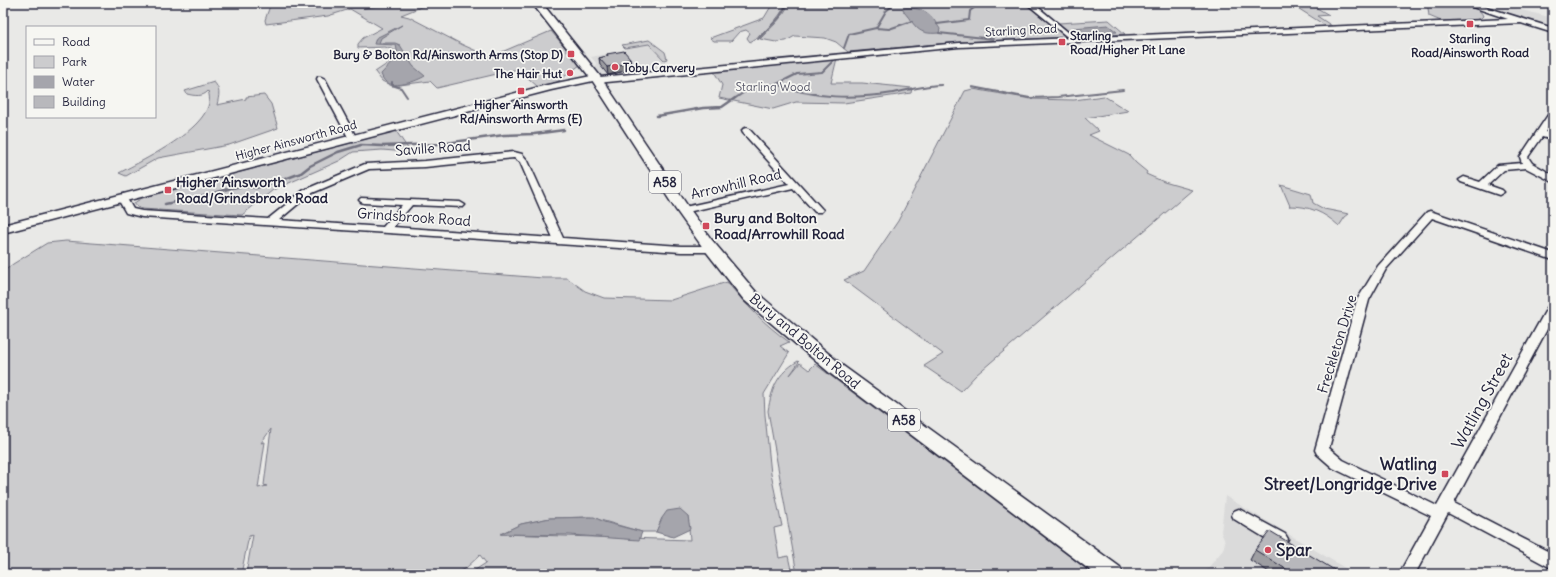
<svg xmlns="http://www.w3.org/2000/svg" width="1556" height="577" viewBox="0 0 1556 577" font-family="Delius,sans-serif">
<style>
.built{fill:#dadada}
.green{fill:#ccccce;stroke:#777784;fill-rule:evenodd}
.water{fill:#a5a5ac;stroke:#71717f}
.lines{fill:none;stroke-linecap:round;stroke-linejoin:round}
.stream-far1{stroke:#71717f;stroke-width:2}
.stream{stroke:#71717f;stroke-width:2.5}
.minor-casing{stroke:#22223b;stroke-width:3}
.major-casing{stroke:#22223b;stroke-width:3}
.highway-casing{stroke:#22223b;stroke-width:3}
.minor{fill:#f6f6f2;fill-rule:evenodd}
.major{fill:#f6f6f2;fill-rule:evenodd}
.highway{fill:#f6f6f2;fill-rule:evenodd}
.wall{fill:#9e9ea2;stroke:#22223b}
.shaded-wall{fill:#818184;stroke:#22223b}
.building{fill:#b8b8bc;stroke:#22223b}
.poi-dot{fill:#d1495b;stroke:#f6f6f2;stroke-width:1.5}
.labels{text-anchor:middle;dominant-baseline:central;stroke-width:3.5;stroke-linejoin:round;paint-order:stroke}
.far-street-label{font-size:12px;fill:#22223b;stroke:#f6f6f2}
.far-poi-label{font-size:12px;font-weight:bold;fill:#22223b;stroke:#f6f6f2;text-anchor:start}
.far-park-label{font-size:12px;fill:#555567;stroke:#f6f6f2}
.shield{fill:#f6f6f2;stroke:#626272;stroke-width:1}
.shield-label{font-size:13px;font-weight:bold;fill:#22223b}
.street-label{font-size:14px;fill:#22223b;stroke:#f6f6f2}
.poi-label{font-size:14px;font-weight:bold;fill:#22223b;stroke:#f6f6f2;text-anchor:start}
.near-street-label{font-size:17px;fill:#22223b;stroke:#f6f6f2}
.near-poi-label{font-size:17px;font-weight:bold;fill:#22223b;stroke:#f6f6f2;text-anchor:end}
</style>
<rect width="100%" height="100%" fill="#e9e9e7"/>
<filter id="ink" filterUnits="userSpaceOnUse"><feTurbulence type="fractalNoise" baseFrequency=".025" numOctaves="2"/><feDisplacementMap in="SourceGraphic" scale="8" xChannelSelector="R" yChannelSelector="G"/><feConvolveMatrix kernelMatrix="1 2 1 2 8 2 1 2 1" color-interpolation-filters="sRGB"/></filter>
<g filter="url(#ink)">
<path class="built" d="M1507,6L1553,18V22L1545,24L1535,23L1489,9Z
M649,44L664,60L668,70L610,76L601,75L595,67L596,63L591,57L626,50L625,48Z
M1225,496L1355,574H1203L1223,550L1225,542L1221,532Z"/>
<path class="green" d="M271,3H332L350,8H364L401,3H454L421,7L401,15L409,17L463,45L490,57L551,31L580,65L557,82L538,87L518,69L437,88L430,81L392,86L382,81L375,72L393,60L398,52L385,47L358,48V44L363,38L382,28L350,9L328,16L266,24L265,20Z
M773,3H786C781,17 763,35 750,42L747,38L750,33L746,30L739,32L731,41H714L710,38L764,18Z
M789,3H1027L1069,37L961,42L848,52L836,42L825,38L795,36L786,41L776,42L760,39C770,29 784,17 789,3Z
M1419,3C1433,3 1478,0 1483,16L1480,19L1474,20L1441,21L1429,16L1428,8Z
M1310,4L1329,15L1317,16L1332,26H1326L1296,7H1298L1295,5Z
M1109,20L1125,34L1075,37L1058,23Z
M649,40L665,52L667,59L664,60L649,44L625,48L622,45Z
M837,58L831,83H862L912,88L911,93L844,103L796,102L773,109L719,98L722,85L713,70Z
M214,82C221,90 219,95 217,105L246,99V97L264,95L271,104L278,128L229,145L158,158L126,176L119,173C143,160 221,124 208,91C203,97 195,96 187,94L185,91Z
M973,89L1031,99L1074,100L1104,96L1128,111L1085,118L1099,131L1089,135L1129,155L1136,163L1147,172L1146,174L1164,182L1192,190L976,375L961,391L924,366L943,354L844,280L864,271L898,221L965,91Z
M396,131L409,150L407,152L382,150L353,152L339,161L273,190L242,215L142,209L137,207L134,203L142,198Z
M1281,185L1311,194L1313,203L1324,209L1349,214L1345,217L1339,226C1324,212 1309,206 1289,206H1290Z
M66,241L543,278H567L585,291L604,298L671,300L727,282C747,306 763,323 789,342L780,346L789,353L764,394L765,415L771,474L782,526L774,528L779,558L788,556L792,574H469L486,563L480,555L465,569L453,574H246L253,535L249,536L241,574H3V272L13,264L47,243ZM271,429L264,485L267,486L258,488L265,442L261,443ZM688,516L690,540L501,534L521,524L550,518L590,517L642,532H656L662,518Z
M798,361L799,362L790,375L800,363L809,370L815,364L1093,574H797L768,411C772,387 777,374 798,361Z"/>
<path class="water" d="M906,8C925,8 930,13 940,29L939,33C917,35 917,27 904,12L903,9Z
M402,25L381,38L379,43H395L400,45L413,66L425,76C417,81 395,89 386,82C384,81 382,77 381,74L398,56L396,45L374,44L376,38Z
M1108,25L1117,32L1082,34L1073,28Z
M680,509L688,516L690,529L673,537L656,532L662,518L667,511Z
M594,517L604,522L642,532L639,540L570,535L500,534L521,524L550,518Z"/>
<g class="lines">
<path class="stream-far1" d="M937,24L969,20L970,11L980,3
M876,28L889,29L912,21
M939,33L993,39
M758,39L779,18L788,3
M844,48L849,34L876,28L886,11L891,7V3
M392,82V85L401,88L407,97
M777,84C815,99 853,99 893,93C910,90 925,85 942,85
M972,87L1030,98L1058,97L1123,90
M734,99L752,87L777,84L797,74L822,72L832,62"/>
<path class="stream" d="M657,116L703,108L722,107L735,98
M165,204L201,197L231,188L244,186L256,188L277,182L301,173L310,166L338,152L361,145L382,146L439,144L504,135L534,134L564,130"/>
<g class="minor-casing">
<path id="minor" d="M1026,3H1033L1075,38V40H1071Z
M318,77H321L325,79L357,139L356,141L353,142L349,139L317,79Z
M1550,112H1553V120L1545,132L1553,134V140L1542,137L1528,157L1532,163L1553,175V182L1526,168L1504,170L1488,185L1502,190L1504,192L1499,195L1461,182L1459,180L1464,177L1480,182L1498,165L1522,163L1520,157Z
M746,128L749,129L821,208L823,210L821,212H815L793,188L683,213L680,212L678,210L680,208L789,184L743,133L742,131L743,129Z
M514,152L522,154L528,161L563,238L681,246H712L717,249L712,252H681L142,217L126,213L118,199L120,197H126L133,209L142,211L268,219L304,190L365,164L425,161ZM514,158L520,162L553,238L393,227L412,205L463,207L465,205L460,202L361,198L359,200L361,202L364,203L402,205L383,227L279,220L310,194L369,169L425,167Z
M1430,211L1553,253V260L1432,218L1386,269L1369,300L1329,448L1343,460L1437,506L1547,308L1549,305L1553,304V318L1454,503L1553,554V569L1448,513L1415,574H1399L1431,516L1333,468L1317,454L1315,450L1357,300L1378,266L1427,212Z
M1239,509L1285,534L1288,539L1285,544L1280,545L1275,544L1234,519L1232,515L1234,511Z"/>
</g>
<g class="major-casing">
<path id="major" d="M1461,3H1473L1553,28V33L1521,23L959,47L597,83L593,81L551,90L3,233V225L547,85L596,75L600,77L959,43L1508,19Z"/>
</g>
<g class="highway-casing">
<path id="highway" d="M532,3H542L600,76L689,208L711,239L756,292L843,366L1120,567L1123,574H1095L831,374L744,300L701,245L676,210L592,80Z"/>
</g>
<use href="#minor" class="minor"/>
<use href="#major" class="major"/>
<use href="#highway" class="highway"/>
</g>
<path class="wall" d="M607,54L630,58L631,66H629V70L608,75L600,65L599,58L607,56Z
M1255,550L1341,574H1272L1250,560Z"/>
<path class="shaded-wall" d="M630,58L631,66H629V70L608,75L607,67L627,59Z"/>
<path class="building" d="M624,51L630,58L627,59L628,63L607,67L599,58L608,56L607,54Z
M1270,531L1341,574H1294L1255,550Z"/>
</g>
<g class="poi-dot">
<rect x="1466" y="20" width="8" height="8" rx="2"/>
<rect x="1058" y="38" width="8" height="8" rx="2"/>
<rect x="567" y="50" width="8" height="8" rx="2"/>
<circle cx="615" cy="67" r="4"/>
<circle cx="570" cy="73" r="4"/>
<rect x="517" y="87" width="8" height="8" rx="2"/>
<rect x="164" y="186" width="8" height="8" rx="2"/>
<rect x="702" y="222" width="8" height="8" rx="2"/>
<rect x="1441" y="470" width="8" height="8" rx="2"/>
<circle cx="1268" cy="550" r="4"/>
</g>
<g class="labels">
<g class="far-street-label">
<text transform="translate(1021 30) rotate(-3)">Starling Road</text>
<text transform="translate(296 140) rotate(-15)">Higher Ainsworth Road</text>
</g>
<g class="far-poi-label">
<text x="1070" y="35">Starling<tspan x="1070" dy="14">Road/Higher Pit Lane</tspan></text>
<text x="1470" y="38" text-anchor="middle">Starling<tspan x="1470" dy="14">Road/Ainsworth Road</tspan></text>
<text x="563" y="54" text-anchor="end">Bury &amp; Bolton Rd/Ainsworth Arms (Stop D)</text>
<text x="623" y="67">Toby Carvery</text>
<text x="562" y="73" text-anchor="end">The Hair Hut</text>
<text x="521" y="104" text-anchor="middle">Higher Ainsworth<tspan x="521" dy="14">Rd/Ainsworth Arms (E)</tspan></text>
</g>
<g class="far-park-label">
<text x="773" y="86">Starling Wood</text>
</g>
<g class="shield">
<rect x="649" y="171" width="32" height="22" rx="3"/>
<rect x="888" y="409" width="32" height="22" rx="3"/>
</g>
<g class="shield-label">
<text x="665" y="182">A58</text>
<text x="904" y="420">A58</text>
</g>
<g class="street-label">
<text transform="translate(433 148) rotate(-4)">Saville Road</text>
<text transform="translate(736 184) rotate(-13)">Arrowhill Road</text>
<text transform="translate(414 217) rotate(4)">Grindsbrook Road</text>
<text transform="translate(805 341) rotate(40)">Bury and Bolton Road</text>
<text transform="translate(1337 344) rotate(-73)">Freckleton Drive</text>
</g>
<g class="poi-label">
<text x="176" y="182">Higher Ainsworth<tspan x="176" dy="16">Road/Grindsbrook Road</tspan></text>
<text x="714" y="218">Bury and Bolton<tspan x="714" dy="16">Road/Arrowhill Road</tspan></text>
</g>
<g class="near-street-label">
<text transform="translate(1482 401) rotate(-61)">Watling Street</text>
</g>
<g class="near-poi-label">
<text x="1437" y="464">Watling<tspan x="1437" dy="20">Street/Longridge Drive</tspan></text>
<text x="1276" y="550" text-anchor="start">Spar</text>
</g>
</g>
<rect width="1556" height="577" fill="none" stroke="#f6f6f2" stroke-width="16"/>
<rect x="8" y="8" width="1540" height="561" fill="none" stroke="#22223b" stroke-width="1.5" filter="url(#ink)"/>
<rect x="26" y="26" width="130" height="92" fill="#f6f6f2" stroke="#a1a1a9"/>
<rect x="34" y="39" width="20" height="6" fill="#f6f6f2" stroke="#a1a1a9"/>
<text x="62" y="46" font-size="12" fill="#22223b">Road</text>
<rect x="34" y="56" width="20" height="12" fill="#ccccce" stroke="#a1a1a9"/>
<text x="62" y="66" font-size="12" fill="#22223b">Park</text>
<rect x="34" y="76" width="20" height="12" fill="#a5a5ac" stroke="#a1a1a9"/>
<text x="62" y="86" font-size="12" fill="#22223b">Water</text>
<rect x="34" y="96" width="20" height="12" fill="#b8b8bc" stroke="#a1a1a9"/>
<text x="62" y="106" font-size="12" fill="#22223b">Building</text>
</svg>
